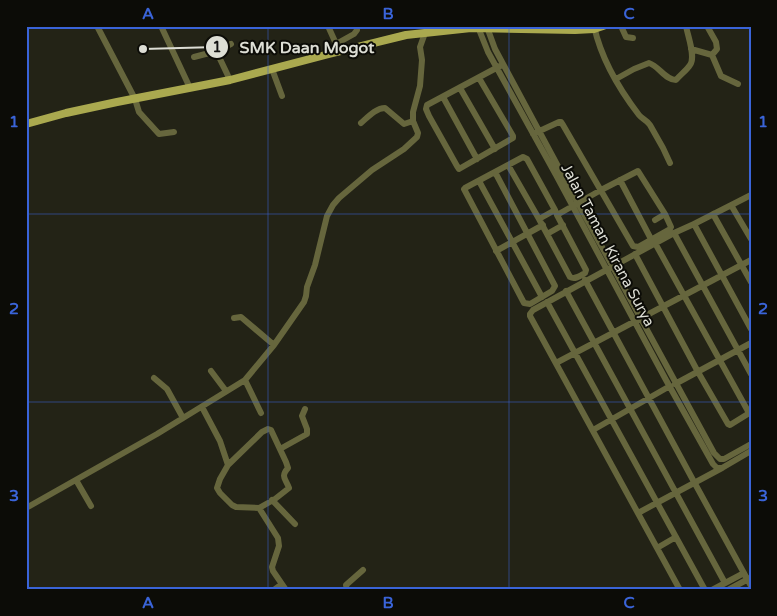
<svg xmlns="http://www.w3.org/2000/svg" width="777" height="616" viewBox="0 0 777 616" font-family="'Varela Round',sans-serif">
<style>
.lines{fill:none;stroke-linecap:round;stroke-linejoin:round}
.minor{stroke:#66663d;stroke-width:6}
.major{stroke:#aaa94f;stroke-width:8}
.grid{fill:none;stroke:#3a64d8;stroke-width:1;stroke-opacity:0.55}
.labels{text-anchor:middle;dominant-baseline:central;stroke-width:4;stroke-linejoin:round;paint-order:stroke}
.street-label{font-size:15px;fill:#ddded5;stroke:#0c0c07}
.leader{fill:none;stroke:#ddded5;stroke-width:2}
.callout-dot{fill:#ddded5;stroke:#0c0c07;stroke-width:2}
.mark-label{font-size:15px;text-anchor:middle;font-weight:bold;fill:#111}
.callout-label{font-size:16px;text-anchor:middle;font-weight:bold;fill:#ddded5;stroke:#0c0c07;stroke-width:4;stroke-linejoin:round;paint-order:stroke}
.neatline{fill:none;stroke:#3a64d8;stroke-width:2}
.grid-label{font-size:16px;text-anchor:middle;font-weight:bold;fill:#3a64d8}
</style>
<rect width="100%" height="100%" fill="#232316"/>
<g class="lines">
<path class="minor" d="M97,26L135,99L139,112L159,134L174,132
M161,26L190,88
M328,26L337,46
M594,26C601,58 619,89 639,115C642,119 647,120 650,125L663,148L670,163
M621,26L626,37L633,38
M478,27L488,52L556,175L666,380L713,464L717,468H722
M487,27L495,49L560,170L714,453L720,459H724L751,444
M211,40L230,80
M336,44L354,34L357,30L356,26
M691,49L712,55L717,49L716,42L707,26
M712,55L721,76L738,84
M194,57L217,51L231,44
M272,69L282,96
M479,78L513,136V138L459,169L457,166L429,116L426,109L427,105L500,66
M616,79L634,69L649,63C659,66 665,80 676,80C680,75 686,71 690,65C696,57 688,37 686,26
M460,88L495,149
M443,97L477,159
M361,123C368,117 376,108 385,108L404,124L413,121
M533,134L559,122H561L563,125L633,246L638,247L670,229L671,227L665,214L638,171L603,189L601,190L557,215L555,210L539,219L570,277C575,280 580,276 585,273L586,270L557,215
M508,165L539,219
M495,172L555,286L552,291L530,304L524,303L464,189L465,188L523,157L527,159L555,210
M620,180L651,239
M479,181L542,297
M731,205L751,239
M713,214L751,282
M655,220L665,214
M694,224L751,329
M674,233L751,374
M547,234L563,225
M655,243L749,413
M496,251L543,225
M635,254L698,372L728,424L730,425L751,412
M585,280L693,480L751,586
M566,291L725,583
M547,302L705,590
M234,318L241,317L274,345
M556,363L751,260
M211,371L226,391
M154,378L167,389L183,418
M245,380L261,413
M675,384L751,343
M202,407L220,441L228,465
M593,430L670,386
M280,449L307,434V429L302,416L305,409
M76,480L91,506
M272,500L295,524
M26,508L157,434L245,380L274,345L304,302L306,296L307,287L315,265L327,216L333,205L339,198L372,170L404,149L417,137L418,133L413,121V112L420,86L422,60L420,47L425,33
M259,508L236,507L232,505L220,493L217,488L220,479L228,465L262,432L268,429L271,430L286,462L288,468C280,477 286,479 289,488L275,499L259,508L278,538L279,546L272,567L273,571L286,590
M638,513L722,468L751,451
M657,548L676,537
M274,590L282,584
M347,590L346,585L363,570
M680,590L530,316V314L533,310L674,233L694,224L751,195
M712,590L744,573
M728,590L750,578"/>
<path class="major" d="M26,124L66,113L117,102L230,80L329,54L406,35L471,28L575,30L594,29L603,26"/>
</g>
<path class="grid" d="M268,26V590M509,26V590M26,214H751M26,402H751"/>
<g class="labels">
<g class="street-label">
<text transform="translate(608 245) rotate(62)">Jalan Taman Kirana Surya</text>
</g>
</g>
<path class="leader" d="M143 49L217 47"/>
<g class="callout-dot">
<circle cx="143" cy="49" r="5"/>
<circle cx="217" cy="47" r="12"/>
</g>
<g class="mark-label">
<text x="217" y="52">1</text>
</g>
<g class="callout-label">
<text x="307" y="53">SMK Daan Mogot</text>
</g>
<rect width="777" height="616" fill="none" stroke="#0c0c07" stroke-width="55"/>
<rect x="28" y="28" width="722" height="560" class="neatline"/>
<g class="grid-label">
<text x="148" y="19">A</text>
<text x="388" y="19">B</text>
<text x="629" y="19">C</text>
<text x="14" y="127">1</text>
<text x="763" y="127">1</text>
<text x="14" y="314">2</text>
<text x="763" y="314">2</text>
<text x="14" y="501">3</text>
<text x="763" y="501">3</text>
<text x="148" y="608">A</text>
<text x="388" y="608">B</text>
<text x="629" y="608">C</text>
</g>
</svg>
